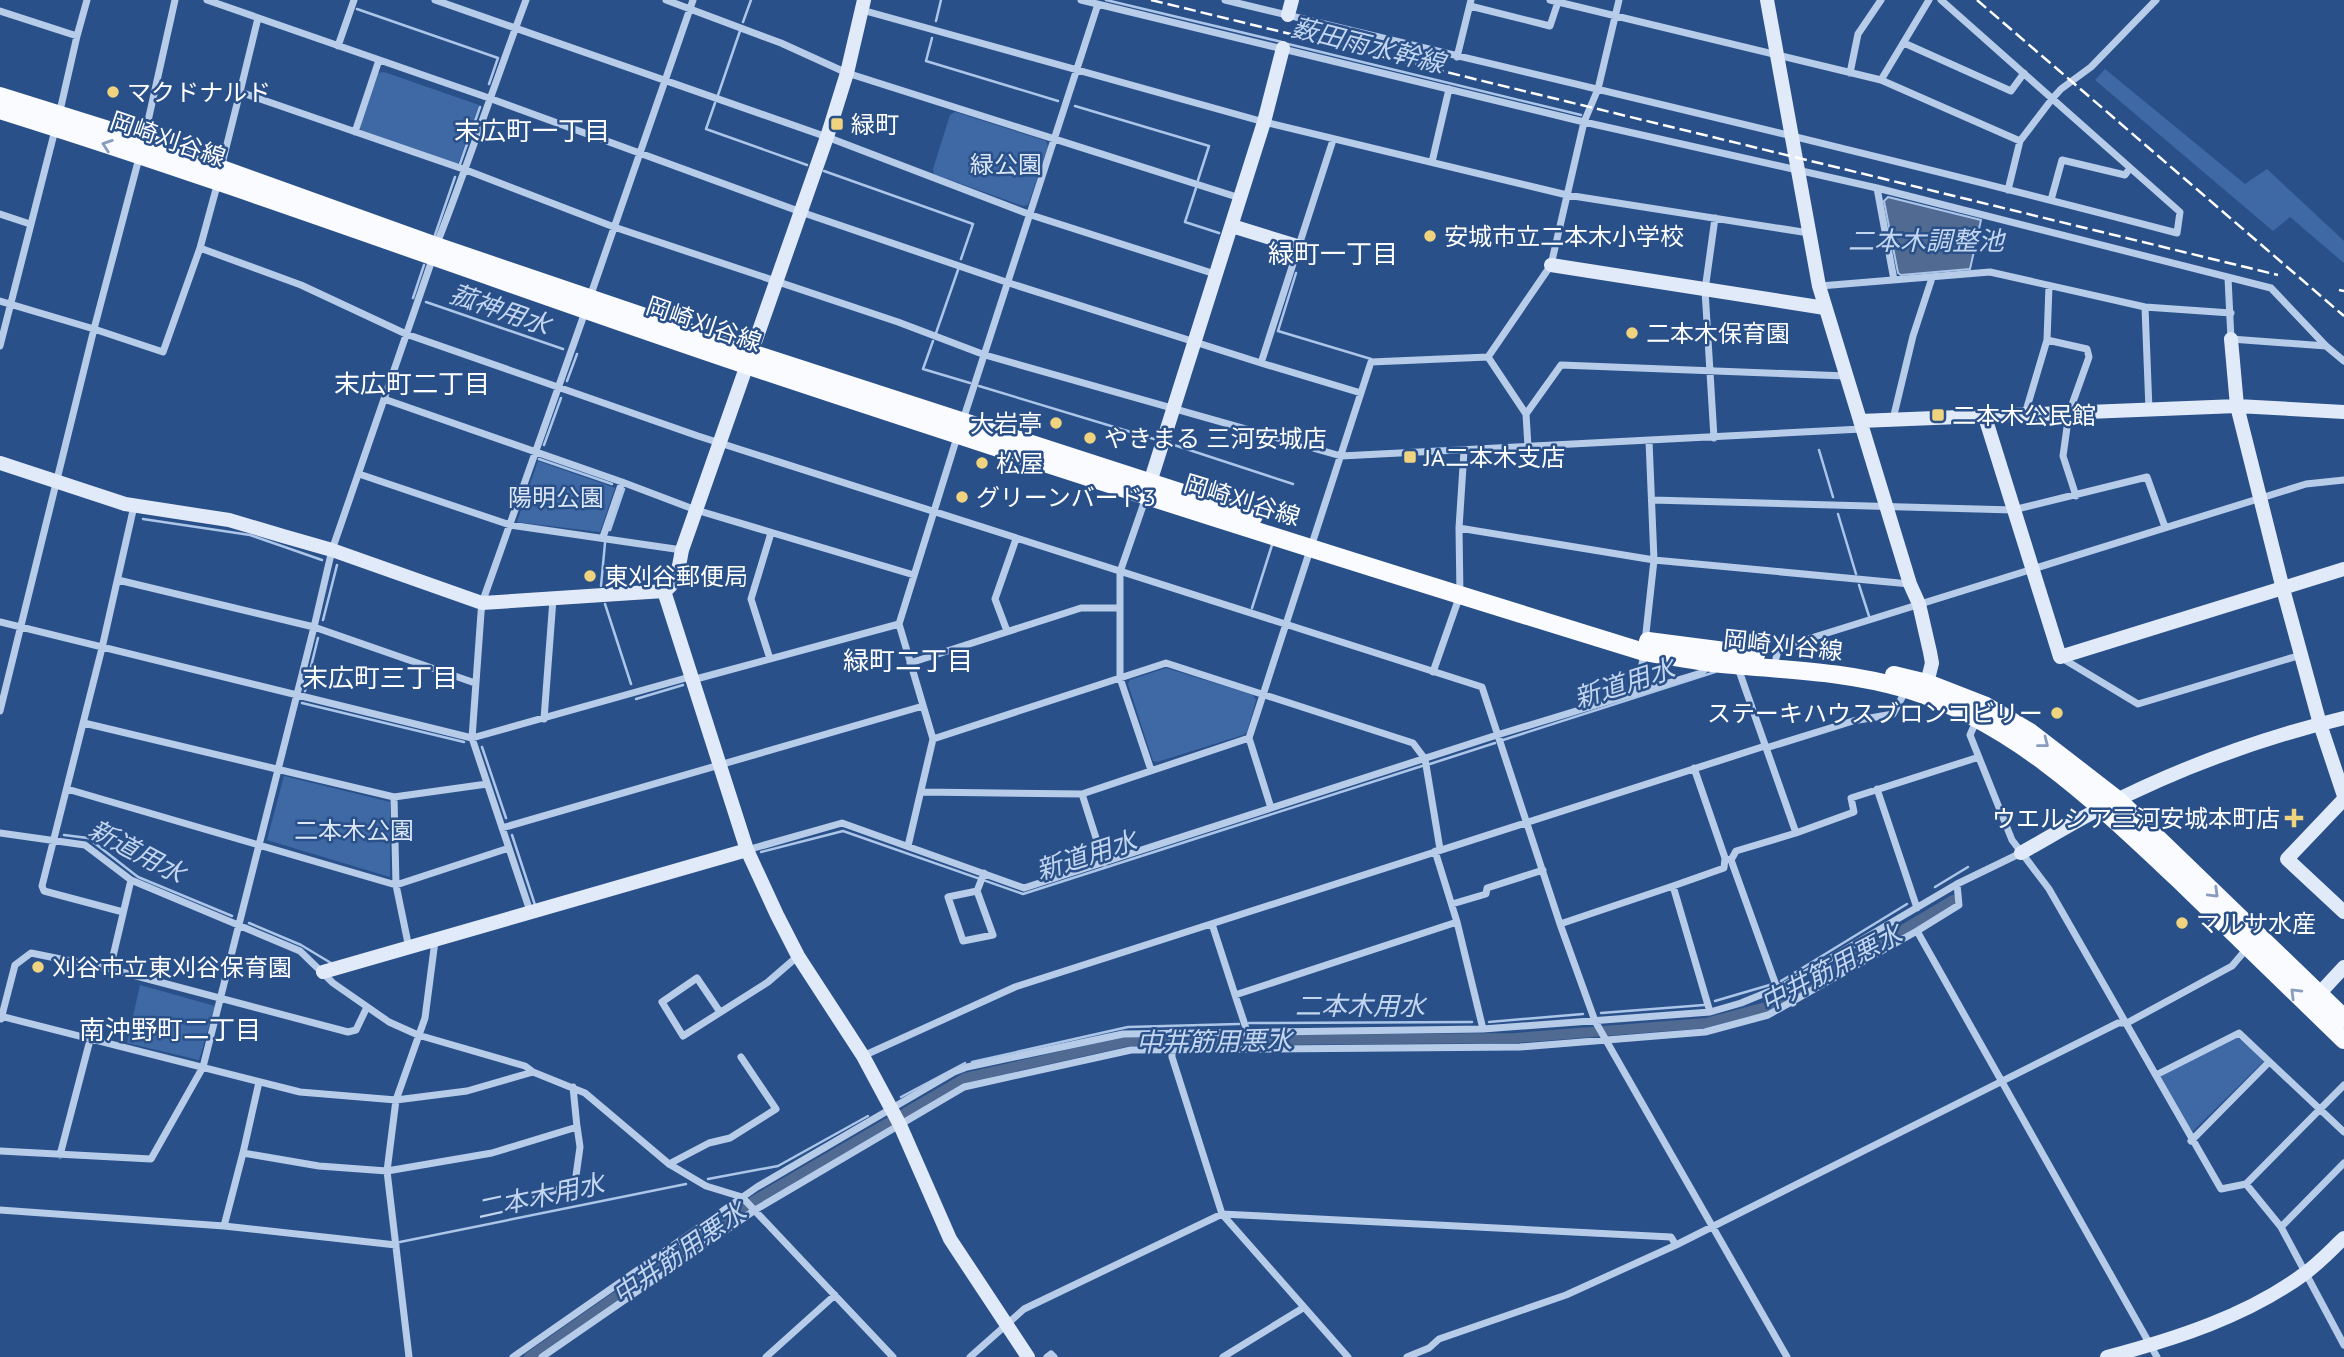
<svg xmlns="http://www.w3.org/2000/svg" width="2344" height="1357" viewBox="0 0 2344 1357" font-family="'PT Sans','Noto Sans JP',sans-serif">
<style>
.green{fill:#3f69a5}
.water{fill:#506a92;stroke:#acc6e9;stroke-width:2}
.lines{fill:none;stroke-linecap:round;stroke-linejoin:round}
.stream{stroke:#acc6e9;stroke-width:2.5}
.canal{stroke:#506a92;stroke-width:10}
.street{stroke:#b7cce9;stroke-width:7}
.secondary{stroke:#e1eaf8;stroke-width:14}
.primary{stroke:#fafbfe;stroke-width:18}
.rail{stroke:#fff;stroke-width:2.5;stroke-dasharray:12 5;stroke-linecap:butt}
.oneway{stroke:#889dbe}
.poi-dot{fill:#efd37f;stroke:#2a5089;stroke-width:2.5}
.labels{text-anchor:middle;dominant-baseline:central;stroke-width:5;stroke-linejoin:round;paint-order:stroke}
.poi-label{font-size:24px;fill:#fff;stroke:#2a5089;text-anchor:start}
.street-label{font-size:24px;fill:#fff;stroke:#2a5089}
.park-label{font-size:24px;fill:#dbe7f7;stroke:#2a5089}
.water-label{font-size:26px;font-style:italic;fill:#c3d6f0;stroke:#2a5089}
.neighbourhood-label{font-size:26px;fill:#fff;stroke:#2a5089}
</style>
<rect width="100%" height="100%" fill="#2a5089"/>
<path class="green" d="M2105,69L2245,184L2267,169L2344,241V263L2290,217L2273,231L2095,80Z
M384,72L479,105L458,164L361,131L360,127L378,73Z
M955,112L1046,141L1048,146L1028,205L1023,206L934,174L933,169L950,115Z
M538,461L615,488L600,532L517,522Z
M1166,668L1253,695L1256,700L1247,732L1243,735L1157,762L1153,761L1128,684L1130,680Z
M284,776L390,802V877L267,840Z
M140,985L215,1006L199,1060L127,1043Z
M2234,1035L2266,1059L2188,1136L2156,1075Z"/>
<path class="water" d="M1888,197L1981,220L1970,269L1901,275L1898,273L1884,201Z"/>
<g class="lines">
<path class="stream" d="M1106,0L1282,42
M357,9L498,58L489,84
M936,21L941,0
M743,22L751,0
M932,38L926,61L1058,101
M1288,44L1581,115
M718,95L740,31
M715,103L706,129L807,165
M1075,106L1209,146L1198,180
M460,164L480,107
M824,171L973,224L961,259
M1196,188L1185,222L1219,233
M435,235L455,177
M1296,273L1278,331L1371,359
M413,298L424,265
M426,302L563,349
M936,333L958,270
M933,341L923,369L970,383
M567,381L577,354
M979,386L1154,439
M1171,444L1293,484
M544,445L561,398
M1819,450L1833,497
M539,459L612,484
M1838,514L1856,574
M143,519L250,535L322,560
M610,530L624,489
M1859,585L1869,616
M601,586L605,543
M605,604L631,684
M1252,608L1272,545
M323,620L337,565
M305,691L318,638
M636,699L683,685
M302,703L464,742
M1503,740L1715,672
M482,747L506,818
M1430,764L1495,743
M64,835L88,838L138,877L232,916
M512,835L535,905
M761,852L843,831L1023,894L1422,766
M1935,887L1968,867
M249,923L301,945L331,963
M1781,981L1907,904
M1715,1001L1773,984
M1601,1013L1704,1005
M1489,1022L1583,1014
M1249,1023L1472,1022
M972,1062L1128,1027L1239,1024
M901,1097L965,1063
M708,1179L778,1166L868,1116
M400,1242L686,1184"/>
<path class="canal" d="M529,1357L755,1200L965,1078L1129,1041L1516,1038L1706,1023L1766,1007L1801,990L1953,900"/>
<path class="street" d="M207,0L489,98L801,212L1009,283L1261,363L1361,393
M435,0L827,137L1031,215L1215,274
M666,0L781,43L847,73L1240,198
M1081,0L1584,122L1877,188L2271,288L2326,346L2344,361
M1225,0C1543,77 1861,150 2177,233L2180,212L1941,0
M1550,0L1881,80L2020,141
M1470,6L1550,26L1558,2
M862,10L1264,122L1567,195L1809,233
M0,11L77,36L87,0
M1904,43L2011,91L2024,73
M338,46L354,0
M1457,57L1471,0
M1850,73L1858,34L1881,0
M1881,80L1929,0
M240,92L258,18
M59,115L77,36
M355,132L379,60
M144,139L175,0
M1432,162L1449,89
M221,168L240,92L466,170L614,227L898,322L985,355L1341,456L1862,429
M1877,188L1894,280
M2008,190L2020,141L2052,99L2061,89L2091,67L2156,0
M2051,200L2062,160L2125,175L2130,168
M0,214L30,224
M436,246C468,165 495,82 526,0
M200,248L301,285L406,334L698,436L1482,687L1560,924L1595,1021L1787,1357
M2228,278L2231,339L2326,346
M1820,286L1990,272L2145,307L2231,313
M590,297L693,0
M0,301L94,329L163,352L200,248L218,182
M2145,307L2149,410
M2047,340L2087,349L2089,357L2069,413L2063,456L2076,496
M0,346L55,130
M1488,357L1551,265L1584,122L1598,89L1619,0
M1488,357L1526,414L1528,447
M1261,363L1333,140
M384,399L622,482L696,510L914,575
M1526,414L1561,365L1846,376
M2025,414L2047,340L2049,286
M1893,419L1913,336L1932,278
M963,420L1098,4
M1714,438L1705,290L1715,218
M359,474L510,525L682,550
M1146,497L1120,572V678L1151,770
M1652,500L2013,510L2147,477L2165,527
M1459,528L1654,560L1910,584
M603,537L622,482
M118,580L314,627L475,683
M0,622L472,738L686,678L696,679L899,624
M1007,631L995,599L1016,539
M1645,642L1654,560L1649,441
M2060,657L2138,704L2301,655
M1776,658L1779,648L2306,484L2344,480
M770,659L751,599L771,533
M910,663L1081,608H1120
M1737,665L1796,833
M1433,672L1460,595L1459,528L1464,451
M1634,694L1638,684L1644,654
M0,711L94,329L139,158
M544,719L553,599
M1977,719L1970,735L2012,840L2049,889L2221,1189L2246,1184L2344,1085
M84,723L394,797L487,784
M933,739L1166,663L1413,743L1425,759L1440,849
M67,789L396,885L509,848
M1877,789L1917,908
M921,792L1082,794L1249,738
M1082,794L1104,863
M394,797L396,885L409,948
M1271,808L1249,738L1371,362L1488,357
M502,828L923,706
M0,833L85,845L131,880L300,951L333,983L389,1022L418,1035L525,1066L533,1072L585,1093L669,1164L706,1186L742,1197L893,1357
M908,846L933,739L899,624L958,434
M747,850L842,823L1024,888L1497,735L1701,673L1711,664
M1435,851L1457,922L1483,1029
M1725,858L1731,860L1736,851L1796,833L1854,812L1851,798L1979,757
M1731,860L1777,988
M1673,886L1724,868L1725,858L1694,768
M977,891L993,935L963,941L948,897L977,891L984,873
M1452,904L1486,894L1487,888L1543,870
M530,911L472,738L481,613L482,603L585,312
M123,912L44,891L42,886L102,648L134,506
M1212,924L1235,995L1457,922
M1560,924L1673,886L1710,1012
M1917,931L1959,905L1957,884
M110,969L131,880
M1785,985L1793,1003
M1235,995L1247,1031
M720,1012L697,978L662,1002L683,1036L768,982L798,956
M0,1016L300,1092L396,1100L467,1091L533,1072
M1,1019L15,965L31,953L110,969L348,1032L356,1030L367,1007
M1172,1032V1057L1222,1214L1348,1357
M863,1056L1015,987L1765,746L1769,747L1853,721L1893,714L1906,690
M2156,1075L2239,1033L2344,1132
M259,1082L243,1153L319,1166L387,1171L492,1153L577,1127L573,1087
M2191,1141L2269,1062
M0,1151L151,1159L203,1067L314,627L332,550L433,257
M60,1155L90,1040
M669,1164L709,1143L730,1138L776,1109L741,1057
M2246,1184L2281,1227L2344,1345
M536,1197L575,1183L580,1147L577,1126
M0,1210L224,1226L396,1245
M224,1226L243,1153
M2281,1227L2344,1163
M409,1357L387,1171L396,1100L425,1018L435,941
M513,1357L757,1187L954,1072L967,1067L1123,1034L1483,1029L1710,1012L1741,1003L1785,985L1957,884L2021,853
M542,1357L755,1210L964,1087L1131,1050L1520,1047L1705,1032L1768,1015L1917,931L2157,1357
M766,1357L835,1295
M970,1357L1024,1309L1222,1214L1671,1237L1676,1245
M1047,1357L1051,1354L1054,1357
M1223,1357L1303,1308
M1407,1357L1429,1348L1439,1339L1566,1295L1676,1245L2118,1023H2127L2232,966L2248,947"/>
<path class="secondary" d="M1767,0L1819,286L1910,584L1919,604L1930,652L1932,663L1927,683
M1288,15L1292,0
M1232,226L1300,247
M1551,265L1825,308
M2231,339L2237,406L2283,589L2320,724L2344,796
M1985,417L2060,657L2344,569
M1860,421L2237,406L2344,412
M0,463L125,504L229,520L283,536L332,550L482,603L664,591C678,584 679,564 682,550L827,137L847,73L864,0
M1147,492L1264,122L1283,48
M664,591L747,850L777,915L798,956L863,1056L900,1125L950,1239L1028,1357
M2344,799L2287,859L2344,912
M2021,853C2048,838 2074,822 2101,808C2177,769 2261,738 2344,718
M323,972L747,850
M2318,995L2344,967
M2107,1357C2175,1339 2247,1316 2304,1274C2318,1264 2331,1250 2344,1238"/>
<path class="primary" d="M0,96L144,141L436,246L751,353L1254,516
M0,110C252,189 499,282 749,366C1046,465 1345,560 1644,652C1667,656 1690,660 1712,663C1777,670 1843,670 1906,689C2014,722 2097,803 2177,878C2233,932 2289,986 2344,1040
M1648,641L1756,655
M1894,675L1927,683L1986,706L2030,732L2118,800L2344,1018"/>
<path class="rail" d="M1151,0L2278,275
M1977,0L2344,316
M2339,290L2344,291"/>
</g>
<defs><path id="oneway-chevron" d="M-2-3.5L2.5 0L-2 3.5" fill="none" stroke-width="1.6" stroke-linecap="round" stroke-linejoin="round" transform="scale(1.75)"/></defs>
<g class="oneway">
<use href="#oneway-chevron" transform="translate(107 145) rotate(-161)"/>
<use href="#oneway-chevron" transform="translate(2044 743) rotate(38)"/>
<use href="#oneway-chevron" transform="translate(2214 893) rotate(44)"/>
<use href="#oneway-chevron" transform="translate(2295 993) rotate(-135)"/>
</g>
<g class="poi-dot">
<circle cx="113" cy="92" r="7"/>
<rect x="830" y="117" width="14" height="14" rx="3.5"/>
<circle cx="1430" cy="236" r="7"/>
<circle cx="1632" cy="333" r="7"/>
<rect x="1931" y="408" width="14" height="14" rx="3.5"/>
<circle cx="1056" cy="423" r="7"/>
<circle cx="1090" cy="438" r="7"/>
<rect x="1403" y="450" width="14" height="14" rx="3.5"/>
<circle cx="982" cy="463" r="7"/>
<circle cx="962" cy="497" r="7"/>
<circle cx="590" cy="576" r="7"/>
<circle cx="2057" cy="713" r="7"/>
<path d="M2290.5 807.5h7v7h7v7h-7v7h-7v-7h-7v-7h7z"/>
<circle cx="2182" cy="923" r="7"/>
<circle cx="38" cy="967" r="7"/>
</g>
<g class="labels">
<g class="poi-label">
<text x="127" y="92">マクドナルド</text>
<text x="851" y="124">緑町</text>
<text x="1444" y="236">安城市立二本木小学校</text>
<text x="1646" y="333">二本木保育園</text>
<text x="1952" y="415">二本木公民館</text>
<text x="1042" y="423" text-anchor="end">大岩亭</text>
<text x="1104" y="438">やきまる 三河安城店</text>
<text x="1424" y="457">JA二本木支店</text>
<text x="996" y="463">松屋</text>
<text x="976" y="497">グリーンバード3</text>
<text x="604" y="576">東刈谷郵便局</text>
<text x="2043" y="713" text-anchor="end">ステーキハウスブロンコビリー</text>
<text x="2280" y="818" text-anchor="end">ウエルシア三河安城本町店</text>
<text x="2196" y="923">マルサ水産</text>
<text x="52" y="967">刈谷市立東刈谷保育園</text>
</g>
<g class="street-label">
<text transform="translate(168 139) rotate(19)">岡崎刈谷線</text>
<text transform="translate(704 324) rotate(19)">岡崎刈谷線</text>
<text transform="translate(1242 500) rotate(17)">岡崎刈谷線</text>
<text transform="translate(1783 645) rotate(6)">岡崎刈谷線</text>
</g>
<g class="park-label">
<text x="1006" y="164">緑公園</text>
<text x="556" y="497">陽明公園</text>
<text x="354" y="830">二本木公園</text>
</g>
<g class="water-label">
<text transform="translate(1368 45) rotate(14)">薮田雨水幹線</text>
<text x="1926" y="240">二本木調整池</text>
<text transform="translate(500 309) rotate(19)">菰神用水</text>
<text transform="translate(1624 683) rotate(-18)">新道用水</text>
<text transform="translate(137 851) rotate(28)">新道用水</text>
<text transform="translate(1086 855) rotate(-18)">新道用水</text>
<text transform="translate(1831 968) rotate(-28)">中井筋用悪水</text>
<text x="1360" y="1005">二本木用水</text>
<text transform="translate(1214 1041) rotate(-1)">中井筋用悪水</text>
<text transform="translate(540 1196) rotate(-12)">二本木用水</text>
<text transform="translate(679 1253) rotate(-35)">中井筋用悪水</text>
</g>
<g class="neighbourhood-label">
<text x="532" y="130">末広町一丁目</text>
<text x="1333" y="253">緑町一丁目</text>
<text x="412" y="383">末広町二丁目</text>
<text x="908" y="660">緑町二丁目</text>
<text x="380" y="677">末広町三丁目</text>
<text x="170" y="1029">南沖野町二丁目</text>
</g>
</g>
</svg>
